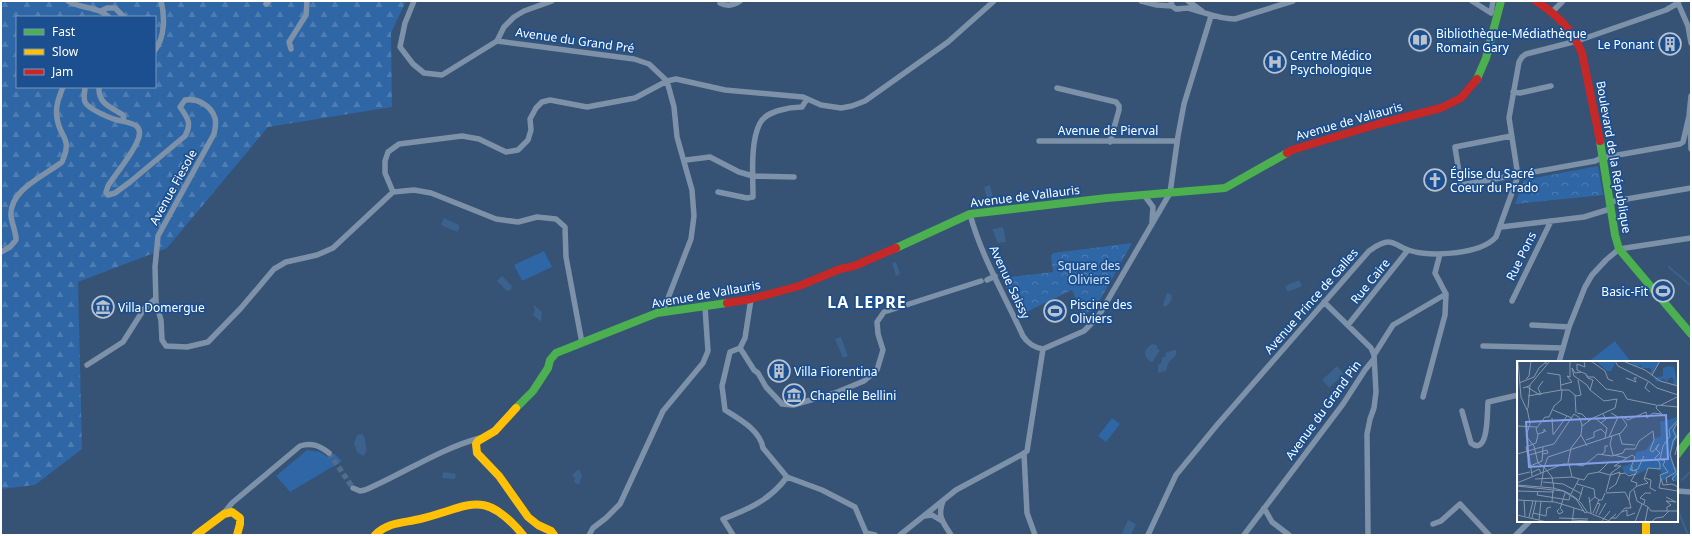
<svg xmlns="http://www.w3.org/2000/svg" width="1692" height="536" viewBox="0 0 1692 536" font-family="'Noto Sans',sans-serif">
<style>
.grass{fill:#2f66a5}
.forest{fill:url(#forest-firs);fill-rule:evenodd}
.park{fill:url(#park-crowns)}
.water{fill:#3b618d}
.lines{fill:none;stroke-linecap:round;stroke-linejoin:round}
.stream{stroke:#3b618d;stroke-width:2}
.street-tunnel{stroke:#546c89;stroke-width:5.5;stroke-dasharray:5.5 3;stroke-linecap:butt}
.street{stroke:#7d92a8;stroke-width:5.5}
.fast{stroke:#4caf50;stroke-width:8}
.slow{stroke:#ffc107;stroke-width:8}
.jam{stroke:#c62828;stroke-width:8}
.labels{text-anchor:middle;dominant-baseline:central;stroke-width:3.5;stroke-linejoin:round;paint-order:stroke}
.poi-label{font-size:12px;fill:#fff;stroke:#1b4f8f;text-anchor:start}
.street-label{font-size:12px;fill:#fff;stroke:#1b4f8f}
.park-label{font-size:12px;fill:#cfe3fa;stroke:#1b4f8f}
.district-label{font-size:16px;font-weight:bold;letter-spacing:1px;fill:#fff;stroke:#1b4f8f}
.inset-road{fill:none;stroke:#8697ac;stroke-width:1}
.view{fill:#839eea;fill-opacity:0.15;stroke:#839eea;stroke-width:2}
.inset-edge{fill:none;stroke:#fff;stroke-width:2}
</style>
<defs>
<pattern id="forest-firs" width="22" height="20" patternUnits="userSpaceOnUse"><rect width="22" height="20" fill="#2f66a5"/><path d="M5 1l3.5 6h-7zM16 11l3.5 6h-7z" fill="#4e7db2"/></pattern>
<pattern id="park-crowns" width="20" height="18" patternUnits="userSpaceOnUse"><rect width="20" height="18" fill="#2f66a5"/><path d="M2 6a3 3 0 1 1 6 0M12 15a3 3 0 1 1 6 0" fill="none" stroke="#4e7db2"/></pattern>
</defs>
<rect width="100%" height="100%" fill="#365274"/>
<path class="grass" d="M544,251L552,267L522,281L514,265Z
M1615,341L1631,362H1588Z
M1112,418L1120,424L1106,442L1098,436Z
M307,450L320,452L328,457L335,454L342,461L290,492L276,476Z"/>
<path class="forest" d="M1,1H406L391,33L392,107L268,127L167,248L78,282L82,449L35,485L1,489ZM17,17H155V87H17Z"/>
<path class="park" d="M1448,31L1459,34L1457,40L1452,41L1444,38Z
M1598,166L1603,195L1515,204L1524,180Z
M1132,243L1095,309L1083,315L1072,290L1020,315L1002,278L1053,272L1051,256L1053,253Z"/>
<path class="water" d="M990,185L993,197L987,198L984,187Z
M444,218L459,225V229L457,232L441,225Z
M1003,227L1006,242L998,243L992,229Z
M896,262L900,274L896,276L892,263Z
M502,276L512,286L511,290L507,291L497,281Z
M1299,280L1302,286L1288,292L1285,286Z
M1167,293L1171,294L1172,299L1168,305L1164,307L1163,304Z
M534,305L542,312L541,322L533,315L535,309L533,307Z
M841,337L848,356L843,358L835,339Z
M1152,344L1157,345V349L1160,350L1152,363C1142,356 1143,350 1152,344Z
M1174,350H1176C1177,359 1171,358 1168,364C1167,366 1167,369 1166,371L1158,373V365L1162,362V358L1166,356L1165,353Z
M1337,366L1344,374L1329,388L1322,380Z
M362,434L365,438C365,445 369,452 363,456L357,452L354,443L357,435Z
M579,469L582,476L579,485L574,482L575,478L572,475Z
M443,472L456,474L455,479L442,478Z
M1128,520L1136,524L1131,535H1121Z"/>
<g class="lines">
<path class="stream" d="M1669,267L1691,286
M1682,480L1691,471
M1677,508L1688,535"/>
<path class="street-tunnel" d="M329,453L353,488"/>
<path class="street" d="M68,1C81,9 97,6 109,17
M414,1L405,23L400,47L413,64L424,73L442,75L497,41L504,27L514,17L524,11L552,1
M1141,1L1157,5L1172,6
M1171,1L1172,6L1176,9C1180,9 1184,8 1188,8C1204,12 1218,19 1235,19L1293,1
M1188,1L1202,11
M1472,1L1491,13L1493,1
M1679,1L1678,3L1688,26L1691,43
M720,3C728,7 733,5 740,1
M266,4L269,1
M101,11L107,8H115L124,17
M1552,12L1563,1
M497,41L634,59L649,64L667,81L674,107L677,137L692,190L694,216L691,239L663,311
M291,49L289,42L306,15L307,1
M155,50C165,37 165,16 161,1
M85,87C85,92 83,98 85,102C88,109 110,118 117,120C129,123 146,123 137,142C131,156 117,172 108,186L106,192L108,195L115,193L130,182L185,136C192,124 188,118 180,107L185,100C197,98 211,105 215,118C216,122 215,130 214,134L158,236L155,267L156,303L161,320L162,340L166,346L187,347L208,342L241,308L274,269L286,262L317,255L333,248L393,192
M99,87C98,104 111,107 123,115L124,121
M1057,88L1116,102L1119,106V110L1110,142
M1513,92L1520,93L1551,86
M1690,122L1691,149
M1511,136L1455,147L1461,185L1595,161L1601,158L1680,144L1683,142L1689,116L1691,96
M1039,141H1177
M686,160L710,157L739,172L753,176L794,177
M393,192L385,173V161L388,152L399,144L462,136L479,139L506,152L518,150L528,140L531,130L530,119L536,108L542,102L550,100L587,107L635,98L667,81L676,79L725,90L803,97L821,105L841,108L852,106L865,101L948,42L994,1
M393,192L414,190L431,193L496,219L518,222L537,217L556,219L565,227L566,257L582,343
M718,192L747,198L753,197C753,176 750,142 760,123C766,111 790,107 802,107L807,99
M1144,195L1153,207L1152,222
M1609,202L1691,188
M970,214C981,256 1005,296 1023,336C1028,344 1034,347 1043,349
M1501,227L1584,217L1610,209
M1,252L10,247L16,240C16,232 12,224 11,216C9,190 44,176 62,162C73,137 60,139 57,118C55,107 59,97 63,87
M987,280L995,276
M751,299L745,338L740,348L730,352L722,386L725,410C739,419 760,430 763,448L787,477L822,490L855,507L867,535
M1512,301L1551,221
M1324,302L1371,348L1374,355L1376,392L1374,408L1370,419L1367,434L1368,535
M1348,325L1408,250
M1532,325L1569,327
M1483,346L1563,348
M740,348L754,370L758,373L766,387L782,404L793,405L835,393L864,381L877,370L883,350L878,334L877,322L884,312L981,281
M1043,349L1084,331L1098,317L1170,193L1178,136L1184,104L1211,16
M1374,355L1393,325L1446,294L1435,273L1440,254
M1559,362L1569,327L1585,287L1592,275L1606,260L1619,249L1691,238
M87,365L123,342L144,309L155,299
M1423,397L1445,315L1446,294
M1462,411L1471,443C1489,457 1487,411 1488,402L1518,395
M1024,454L1027,513L1035,535
M353,488L360,491L365,490C403,474 439,449 480,438
M1677,491L1691,492
M943,501C937,517 943,522 951,535
M1264,508L1272,522L1289,535
M224,513L232,503L300,446C312,442 320,446 329,453
M924,516L932,515L942,521
M1433,524L1441,521L1460,504L1489,535
M866,533L875,535
M589,535L593,528L606,518L620,504L663,411L703,363L708,351L705,307
M733,535L723,519C749,509 770,500 787,477
M900,535L956,490L1021,455L1027,451L1043,349
M1148,535L1176,475L1217,425L1369,251C1375,247 1381,242 1388,242C1396,242 1401,248 1408,250C1430,257 1480,255 1496,237L1518,176L1509,118L1519,62L1522,57L1526,54L1577,41L1666,10L1678,3
M1244,535L1343,404L1365,370L1373,360
M1516,535L1530,521"/>
<path class="fast" d="M1477,79L1486,58L1501,1
M1600,141L1615,235L1619,249L1691,334
M896,248L970,214L1107,198L1225,188L1287,153
M516,408L533,391L548,368L550,360L556,353L657,313L727,303
M1677,455L1691,436"/>
<path class="slow" d="M516,408L495,431L478,441L476,444L477,453L499,476L528,517L538,525L551,531L554,535
M1646,521V535
M196,535L224,514L232,512L240,518V524L237,535
M375,535C388,522 403,523 420,519C470,507 483,487 523,535"/>
<path class="jam" d="M1536,1C1557,15 1572,29 1582,53L1600,141
M1287,153L1292,150L1378,124L1441,108L1461,98L1477,79
M727,303L751,299L799,286L840,269L854,266L896,248"/>
</g>
<defs>
<g id="library-ring" transform="scale(1.15)"><circle r="9.5" fill="#1b4f8f" stroke="#b9c2ce" stroke-width="1.5"/><path d="M-6-4Q-3-5.5-.7-3.5V5Q-3 3-6 4ZM6-4Q3-5.5 .7-3.5V5Q3 3 6 4Z" fill="#b9c2ce"/></g>
<g id="building-ring" transform="scale(1.15)"><circle r="9.5" fill="#1b4f8f" stroke="#b9c2ce" stroke-width="1.5"/><path d="M-4-6H4V6H1V3H-1V6H-4ZM-2.5-4.3h1.7v1.8h-1.7ZM.8-4.3h1.7v1.8H.8ZM-2.5-1h1.7V.8h-1.7ZM.8-1h1.7V.8H.8Z" fill="#b9c2ce"/></g>
<g id="hospital-ring" transform="scale(1.15)"><circle r="9.5" fill="#1b4f8f" stroke="#b9c2ce" stroke-width="1.5"/><path d="M-5-5h3v3.5h4V-5h3V5h-3V1.5h-4V5h-3Z" fill="#b9c2ce"/></g>
<g id="church-ring" transform="scale(1.15)"><circle r="9.5" fill="#1b4f8f" stroke="#b9c2ce" stroke-width="1.5"/><path d="M-1.2-6h2.4v3.5h3.3v2.4h-3.3V6h-2.4V-.1h-3.3v-2.4h3.3Z" fill="#b9c2ce"/></g>
<g id="stadium-ring" transform="scale(1.15)"><circle r="9.5" fill="#1b4f8f" stroke="#b9c2ce" stroke-width="1.5"/><path d="M0-5a6.5 5 0 1 0 0 10a6.5 5 0 1 0 0-10ZM-3.5-1.8h7v3.6h-7Z" fill="#b9c2ce"/></g>
<g id="museum-ring" transform="scale(1.15)"><circle r="9.5" fill="#1b4f8f" stroke="#b9c2ce" stroke-width="1.5"/><path d="M0-6L6-3V-2H-6V-3ZM-5-1h2V3h-2ZM-1-1h2V3h-2ZM3-1h2V3H3ZM-6 4H6V6H-6Z" fill="#b9c2ce"/></g>
</defs>
<g fill-rule="evenodd">
<use href="#library-ring" x="1420" y="40"/>
<use href="#building-ring" x="1670" y="44"/>
<use href="#hospital-ring" x="1275" y="62"/>
<use href="#church-ring" x="1435" y="180"/>
<use href="#stadium-ring" x="1663" y="291"/>
<use href="#museum-ring" x="103" y="307"/>
<use href="#stadium-ring" x="1055" y="311"/>
<use href="#building-ring" x="779" y="371"/>
<use href="#museum-ring" x="794" y="395"/>
</g>
<g class="labels">
<g class="poi-label">
<text x="1436" y="33">Bibliothèque-Médiathèque<tspan x="1436" dy="14">Romain Gary</tspan></text>
<text x="1654" y="44" text-anchor="end">Le Ponant</text>
<text x="1290" y="55">Centre Médico<tspan x="1290" dy="14">Psychologique</tspan></text>
<text x="1450" y="173">Église du Sacré<tspan x="1450" dy="14">Coeur du Prado</tspan></text>
<text x="1648" y="291" text-anchor="end">Basic-Fit</text>
<text x="1070" y="304">Piscine des<tspan x="1070" dy="14">Oliviers</tspan></text>
<text x="118" y="307">Villa Domergue</text>
<text x="794" y="371">Villa Fiorentina</text>
<text x="810" y="395">Chapelle Bellini</text>
</g>
<g class="street-label">
<text transform="translate(575 40) rotate(8)">Avenue du Grand Pré</text>
<text transform="translate(1349 121) rotate(-16)">Avenue de Vallauris</text>
<text x="1108" y="130">Avenue de Pierval</text>
<text transform="translate(1614 157) rotate(80)">Boulevard de la République</text>
<text transform="translate(173 187) rotate(-61)">Avenue Fiesole</text>
<text transform="translate(1025 196) rotate(-7)">Avenue de Vallauris</text>
<text transform="translate(1521 256) rotate(-64)">Rue Pons</text>
<text transform="translate(1370 281) rotate(-51)">Rue Caire</text>
<text transform="translate(1010 282) rotate(65)">Avenue Saissy</text>
<text transform="translate(706 294) rotate(-10)">Avenue de Vallauris</text>
<text transform="translate(1311 301) rotate(-49)">Avenue Prince de Galles</text>
<text transform="translate(1323 410) rotate(-54)">Avenue du Grand Pin</text>
</g>
<g class="park-label">
<text x="1089" y="265">Square des<tspan x="1089" dy="14">Oliviers</tspan></text>
</g>
<g class="district-label">
<text x="867" y="302">LA LEPRE</text>
</g>
</g>
<g transform="translate(1517 361)">
<rect width="161" height="161" fill="#365274"/>
<path d="M79,0L97,1L98,3L94,10H90ZM112,0H140L142,2L135,13L132,12L135,9L132,7H124V4L119,6ZM152,5L157,6L161,25L155,24L157,19L154,16L149,21L147,18L139,21L137,17L146,15V7ZM161,56L158,67L161,75L154,92L157,105L161,107L160,120H156L154,115L145,120L144,110L139,108L133,107L117,115L107,111L105,106L117,101L119,91L129,89L137,78L144,75L143,61Z" fill="#2f66a5"/>
<path class="inset-road" d="M1,0L4,36L10,49M53,0V16M74,0L88,10L91,18L96,20M98,0L101,5L131,20L140,27L161,34M106,0L128,9L143,20L161,25M64,11L60,9V3L68,6L67,0M30,12L43,14L44,29M69,14L71,17L76,19L73,29L70,24L57,15L55,7L58,12L64,11L69,13L71,16H77L89,28L106,31L110,38L139,44M135,14L143,0M109,17L119,21L117,17H120M9,18L12,15L14,0M131,21L128,27L133,31M2,22L17,16L22,7L29,1V3M44,24L55,21L50,15L53,16M10,26L23,34M6,27L12,25L33,0M73,29L87,40L100,38L98,47M24,34L21,27L26,20M58,34L59,52M11,35L44,29H52L59,35M59,35L64,34L61,19M144,44L160,36M10,47L13,63L9,75L17,85L21,102L27,106L24,125M11,47L13,24M36,49L55,57M60,52L65,53L72,60M77,56L90,67L88,77M35,57L36,73M161,61L156,69L159,75L156,80L161,74V69M84,62L89,58L86,53M0,65L20,66M65,65L76,57L98,47M102,72L105,83L118,84M21,73L27,71V68L29,71M36,74L50,55M64,74L70,85M95,75L93,83L96,94L110,97M92,76L101,56L94,52M69,79L77,76V71L84,68L89,73M156,80L153,94L158,109M17,88L37,83L57,53M0,93L18,88M85,93L88,91V85H91M158,94L161,82M11,96L9,86L19,82L21,74L19,68L28,56H32L37,45L44,39L45,29M143,98L148,100L146,104L151,111L143,114L146,124L155,123L161,126M143,98L146,85L153,75L152,69L161,59M51,102L54,87L64,74L65,65L63,57L57,53M52,103L55,116M55,103L66,105L81,93L95,95L106,92L108,88H118L122,80L136,70L137,79L133,89L136,91L142,83L139,88L143,92L138,97L143,102V108L131,107L127,118L131,122L120,125L113,131L112,139L108,131L89,132M13,105L25,100L26,86M115,105V110L121,108L127,95M82,111L92,101M14,112L22,108L24,112M71,113L82,111L93,114M0,114L13,111M94,114L103,111L102,113L108,112L112,115L118,113L114,120L120,122L119,125M15,115L12,94L30,89L31,92L26,93M128,117L134,119L133,127L139,130M144,117L142,127L161,130M18,118L55,116L67,119L71,113M157,120L155,118L161,111M26,121L46,123L65,133M0,122L46,103H54M150,122L149,117L159,111L158,109M60,123L77,128L78,136M0,124L36,127L47,130L53,133L60,138L64,142L70,151L68,152L59,138L46,130L0,125M37,128L35,116L27,106L31,96L104,72L110,64L104,55L111,59L129,51L130,57L136,52L145,53L139,47L140,44L161,46M92,128L99,123L103,113M117,129L120,140L131,146M0,130L37,131M21,130L20,134L52,139L53,135M89,131L94,112L104,105H97L115,94L118,96L113,109L120,110L118,114M54,133L62,118M72,136L74,152M149,136L159,141L149,140L154,144L150,146V150M0,139L38,141L67,150M7,139L8,155M62,139L66,126M35,141L36,129M72,141L78,136L82,139M127,143L128,139L123,137L128,132H134M42,148L40,150L42,153L46,151L44,148M43,148L48,132M70,151L95,161M105,151L110,149V155L118,152M16,152L29,155L30,147L34,146M76,152L82,139H85L88,132M79,153L83,143L80,142M0,154L30,161M82,154L89,142M12,156L16,140M15,157L19,140M42,157L71,158M94,157H99L108,147H114L112,139M22,159L24,140M56,159L71,160M55,161L57,147M84,161L93,150M90,161L99,153M118,161L125,143M128,161L131,146L134,150H160M134,161L139,157L146,156L152,150"/>
<path class="view" d="M149,54L151,98L12,106L9,61Z"/>
<rect width="161" height="161" class="inset-edge"/>
</g>
<rect width="1692" height="536" fill="none" stroke="#ffffff" stroke-width="4"/>
<rect x="16" y="16" width="140" height="72" fill="#1b4f8f" stroke="#7695bc"/>
<rect x="24" y="29" width="20" height="6" fill="#4caf50" stroke="#7695bc"/>
<text x="52" y="36" font-size="12" fill="#ffffff">Fast</text>
<rect x="24" y="49" width="20" height="6" fill="#ffc107" stroke="#7695bc"/>
<text x="52" y="56" font-size="12" fill="#ffffff">Slow</text>
<rect x="24" y="69" width="20" height="6" fill="#c62828" stroke="#7695bc"/>
<text x="52" y="76" font-size="12" fill="#ffffff">Jam</text>
</svg>
